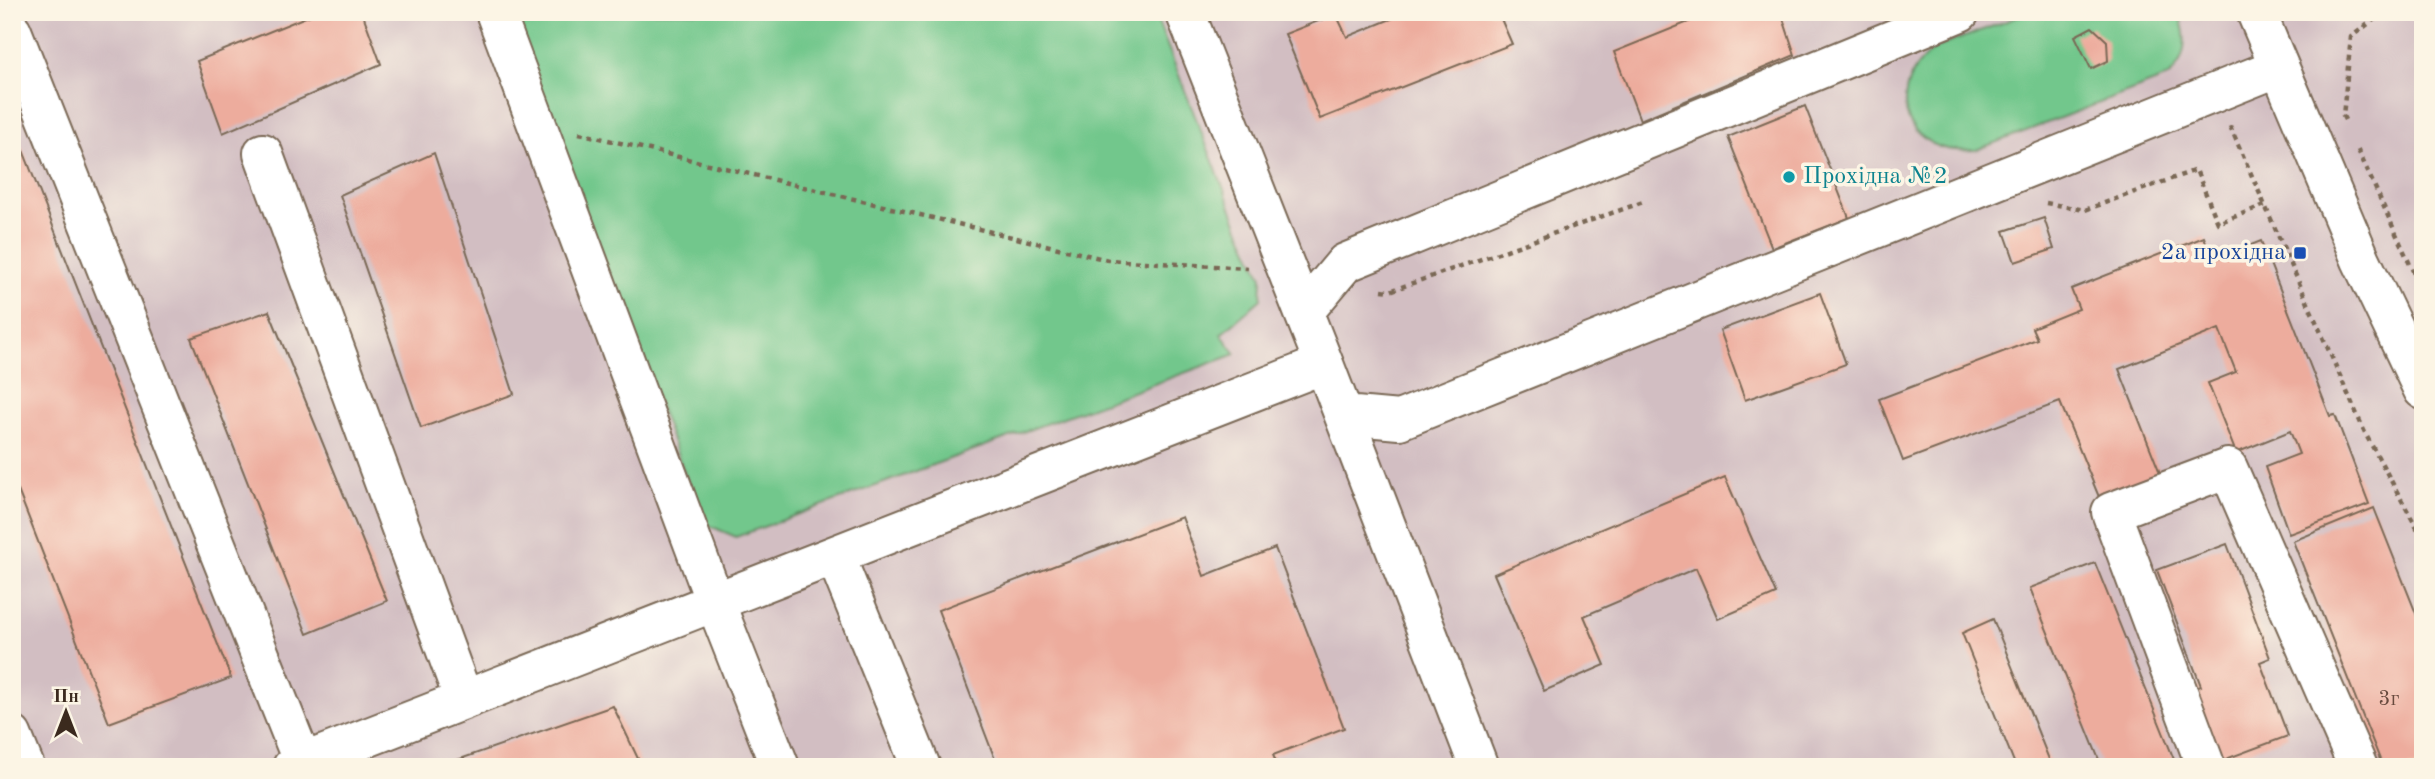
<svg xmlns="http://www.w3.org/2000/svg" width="2435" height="779" viewBox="0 0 2435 779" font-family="'Old Standard TT',serif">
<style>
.industrial{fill:#d2bec2}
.green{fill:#72c78c;stroke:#567855;stroke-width:2}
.building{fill:#edac9d}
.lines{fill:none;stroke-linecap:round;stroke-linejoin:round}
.minor-casing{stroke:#7a6855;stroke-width:42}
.path{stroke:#7a6855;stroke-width:4.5;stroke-dasharray:5 5;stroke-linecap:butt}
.minor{stroke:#fff;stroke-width:38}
.culture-dot{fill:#0f9aa8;stroke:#fcf5e5;stroke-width:2.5}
.transit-dot{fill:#1a4fb4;stroke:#fcf5e5;stroke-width:2.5}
.labels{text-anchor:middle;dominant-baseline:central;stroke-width:7;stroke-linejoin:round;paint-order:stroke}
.number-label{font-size:21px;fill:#684a3e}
.culture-label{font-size:24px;fill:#0d838f;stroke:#fcf5e5;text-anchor:start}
.transit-label{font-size:24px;fill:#164399;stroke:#fcf5e5;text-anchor:end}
</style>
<rect width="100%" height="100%" fill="#fcf5e5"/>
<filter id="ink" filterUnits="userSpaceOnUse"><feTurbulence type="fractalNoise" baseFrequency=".0143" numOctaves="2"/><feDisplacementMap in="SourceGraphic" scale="14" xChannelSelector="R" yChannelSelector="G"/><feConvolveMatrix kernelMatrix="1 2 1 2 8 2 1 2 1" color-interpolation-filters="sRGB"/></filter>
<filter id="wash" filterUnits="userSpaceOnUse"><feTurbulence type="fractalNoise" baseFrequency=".00686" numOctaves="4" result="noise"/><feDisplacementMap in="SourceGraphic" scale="28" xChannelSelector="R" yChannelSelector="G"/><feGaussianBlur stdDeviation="1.57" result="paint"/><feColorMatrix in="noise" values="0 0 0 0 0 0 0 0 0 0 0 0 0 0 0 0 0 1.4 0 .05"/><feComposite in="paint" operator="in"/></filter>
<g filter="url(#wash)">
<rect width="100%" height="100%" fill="#eedcba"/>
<path class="industrial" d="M12,12H2423V767H12Z"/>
<path class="green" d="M509,12H1154L1240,230L1262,277L1261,299L1221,334L1236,354L736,537L710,526L697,506Z
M2030,12H2178C2188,36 2188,59 2168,77L1976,150C1961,151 1946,151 1933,144C1889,122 1902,68 1938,47Z"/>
<g id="blocks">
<path class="building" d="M318,12H362L381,64L223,133L197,61Z
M1408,12H1498L1512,44L1320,119L1285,34L1336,14L1347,37Z
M1713,12H1781L1795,55L1640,120L1614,52Z
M2092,27L2107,41L2108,61L2091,69L2075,36Z
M1805,106L1849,218L1772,248L1728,137Z
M19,140L231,678L109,723L12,475V144Z
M434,153L514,394L421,428L340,195Z
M2044,218L2054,249L2015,262L2004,231Z
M2204,237L2213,260L2261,241L2330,416L2335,415L2369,504L2289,534L2265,467L2299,454L2290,431L2236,453L2208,383L2236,372L2219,329L2119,369L2162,478L2101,502L2060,402L1903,461L1879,399L2037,339L2032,328L2079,309L2071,289Z
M1820,293L1846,364L1745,400L1720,330Z
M269,311L387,601L307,634L191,338Z
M1725,477L1776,594L1718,619L1696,568L1584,616L1605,665L1544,691L1494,574Z
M2374,508L2423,631V767H2383L2293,541Z
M1182,517L1204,576L1275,548L1344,728L1273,755L1278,767H998L938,610Z
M2227,544L2270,658L2260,662L2288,736L2218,762L2191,690L2201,686L2157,570Z
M2095,563L2177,767H2102L2030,588Z
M1993,619L2052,767H2016L1962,633Z
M613,706L642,767H441L440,766Z"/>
</g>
</g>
<g filter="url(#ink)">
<use href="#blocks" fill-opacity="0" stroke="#7a6855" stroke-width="2"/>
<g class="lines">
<g class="minor-casing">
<path id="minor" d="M495,12L715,602L780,767
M1185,12L1324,364L1479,767
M2256,12L2361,260L2423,390
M12,31L303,763
M263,153L464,700
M1304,312L1345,263L1960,12
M1344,415L1399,420L2279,67
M835,555L921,767
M12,735L25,767
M292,767L1324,364
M2206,767L2111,512L2228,468L2358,767"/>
</g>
<path class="path" d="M2345,120L2343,116L2351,37L2384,12
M2230,126L2366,435L2423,539
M579,133L1108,260L1248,268
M2358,150L2423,293
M2046,203L2085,210L2196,170L2218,223L2265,205
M1382,290L1390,291L1646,201"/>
<use href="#minor" class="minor"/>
</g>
</g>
<circle class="culture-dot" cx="1789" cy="177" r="7"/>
<rect class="transit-dot" x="2293" y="246" width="14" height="14" rx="3.5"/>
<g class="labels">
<g class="number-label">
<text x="2389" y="699">3г</text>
</g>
<g class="culture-label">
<text x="1803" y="177">Прохідна №2</text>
</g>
<g class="transit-label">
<text x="2286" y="253">2а прохідна</text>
</g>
</g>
<rect width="2435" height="779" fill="none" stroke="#fcf5e5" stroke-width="42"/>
<g transform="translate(66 712)" stroke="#fcf5e5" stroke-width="5" paint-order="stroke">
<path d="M0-5L12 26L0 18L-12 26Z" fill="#3b2a1e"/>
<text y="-10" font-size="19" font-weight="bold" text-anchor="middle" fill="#3b2a1e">Пн</text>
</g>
</svg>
